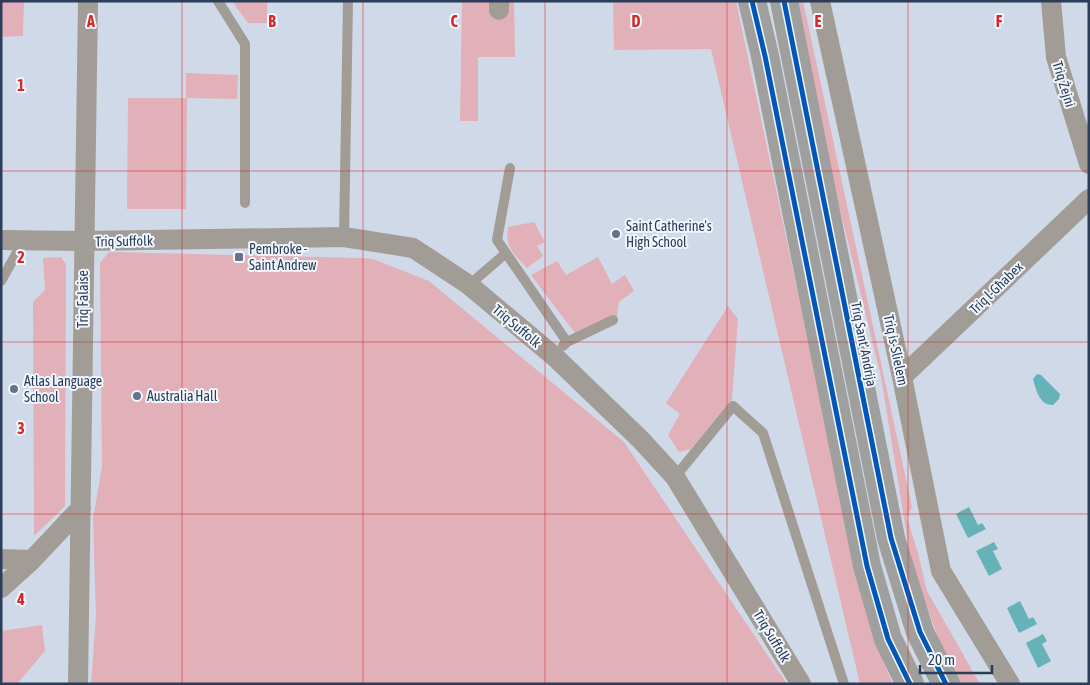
<svg xmlns="http://www.w3.org/2000/svg" width="1090" height="685" viewBox="0 0 1090 685" font-family="'Asap Condensed',sans-serif">
<style>
.green{fill:#e2b0b8}
.water{fill:#66b2b9}
.lines{fill:none;stroke-linecap:round;stroke-linejoin:round}
.service{stroke:#a19d96;stroke-width:10}
.minor{stroke:#a19d96;stroke-width:20}
.trunk{stroke:#9fa09e;stroke-width:28}
.cycleway-casing{stroke:#f2f7fe;stroke-width:8}
.cycleway{stroke:#0057b8;stroke-width:5}
.grid{fill:none;stroke:#d62828;stroke-width:1;stroke-opacity:0.55}
.poi-dot{fill:#65748b;stroke:#f2f7fe;stroke-width:2}
.labels{text-anchor:middle;dominant-baseline:central;stroke-width:4;stroke-linejoin:round;paint-order:stroke}
.street-label{font-size:14px;fill:#2b3d59;stroke:#f2f7fe}
.poi-label{font-size:14px;fill:#2b3d59;stroke:#f2f7fe;text-anchor:start}
.grid-label{font-size:16px;text-anchor:middle;font-weight:bold;fill:#d62828;stroke:#f2f7fe;stroke-width:4;stroke-linejoin:round;paint-order:stroke}
</style>
<rect width="100%" height="100%" fill="#d0d9e8"/>
<path class="green" d="M1,1H24L23,36L1,37Z
M232,1H267V23H248Z
M462,1H514L515,57H478V121H460Z
M613,1H736L862,595L877,647L893,684H860L711,49L614,50Z
M789,1H803L912,507L907,518L918,553L927,591L980,684H959L947,661L912,567L881,377Z
M186,73L238,75L237,99L187,98L186,209H127L128,98H186Z
M534,222L545,242L537,246L543,256L527,268C513,253 505,248 508,227Z
M109,252L360,258L373,259L429,281L624,442L787,684H91L96,615L93,519L102,467L100,263Z
M61,257L66,264L65,506L34,536L33,302L45,290L43,258Z
M598,257L612,284L625,275L634,291L619,302L617,316L583,333H575L531,275L557,261L566,275Z
M728,306L738,319L732,400L691,449L679,452L668,435L680,414L666,403Z
M42,625L45,651L17,684H1V631Z"/>
<path class="water" d="M1037,374L1041,375L1060,394L1059,399L1053,405C1040,406 1036,390 1033,379Z
M969,507L978,525L982,523L986,529L968,538L956,514Z
M994,542L998,549L993,551L1002,569L989,576L976,551Z
M1020,601L1029,619L1033,617L1037,624L1019,633L1007,608Z
M1043,634L1047,641L1042,644L1051,661L1038,668L1026,643Z"/>
<g class="lines">
<path class="service" d="M218,1L245,44V203
M510,168L497,240L567,342
M344,237L348,1
M1,281L24,240
M469,285L505,254
M563,346L567,342L613,320
M675,477L733,406L763,433L844,684"/>
<path class="minor" d="M820,1L902,377L941,571L1010,684
M1051,1L1056,57L1089,164
M499,10V1
M1,240L83,241L344,237L413,248L469,285L555,357L641,440L675,477L801,684
M902,377L1089,199
M1,559L32,560
M1,588L32,560L81,508
M78,684L88,1"/>
<path class="trunk" d="M752,1L765,56L867,566L888,639L910,684
M784,1L891,538L920,632L946,684"/>
<g class="cycleway-casing">
<path id="cycleway" d="M752,1L765,56L867,566L888,639L910,684
M784,1L891,538L920,632L946,684"/>
</g>
<use href="#cycleway" class="cycleway"/>
</g>
<path class="grid" d="M182,1V684M363,1V684M545,1V684M727,1V684M908,1V684M1,171H1089M1,342H1089M1,514H1089"/>
<g class="poi-dot">
<circle cx="616" cy="234" r="5"/>
<rect x="234" y="252" width="10" height="10" rx="2.5"/>
<circle cx="14" cy="389" r="5"/>
<circle cx="137" cy="396" r="5"/>
</g>
<g class="labels">
<g class="street-label">
<text transform="translate(1064 84) rotate(73)">Triq Żejni</text>
<text transform="translate(124 241) rotate(-1)">Triq Suffolk</text>
<text transform="translate(996 288) rotate(-44)">Triq l-Għabex</text>
<text transform="translate(83 299) rotate(-90)">Triq Falaise</text>
<text transform="translate(517 326) rotate(40)">Triq Suffolk</text>
<text transform="translate(864 344) rotate(79)">Triq Sant' Andrija</text>
<text transform="translate(896 350) rotate(78)">Triq is-Slielem</text>
<text transform="translate(772 636) rotate(59)">Triq Suffolk</text>
</g>
<g class="poi-label">
<text x="626" y="226">Saint Catherine's<tspan x="626" dy="16">High School</tspan></text>
<text x="249" y="249">Pembroke -<tspan x="249" dy="16">Saint Andrew</tspan></text>
<text x="24" y="381">Atlas Language<tspan x="24" dy="16">School</tspan></text>
<text x="147" y="396">Australia Hall</text>
</g>
</g>
<g class="grid-label">
<text x="91" y="27">A</text>
<text x="272" y="27">B</text>
<text x="454" y="27">C</text>
<text x="636" y="27">D</text>
<text x="818" y="27">E</text>
<text x="999" y="27">F</text>
<text x="21" y="91">1</text>
<text x="21" y="263">2</text>
<text x="21" y="434">3</text>
<text x="21" y="605">4</text>
</g>
<rect width="1090" height="685" fill="none" stroke="#2b3d59" stroke-width="5"/>
<path d="M920 665v8h72v-8" fill="none" stroke="#2b3d59" stroke-width="2.5"/>
<text x="928" y="665" font-size="15" fill="#2b3d59" stroke="#f2f7fe" stroke-width="4" paint-order="stroke">20 m</text>
</svg>
